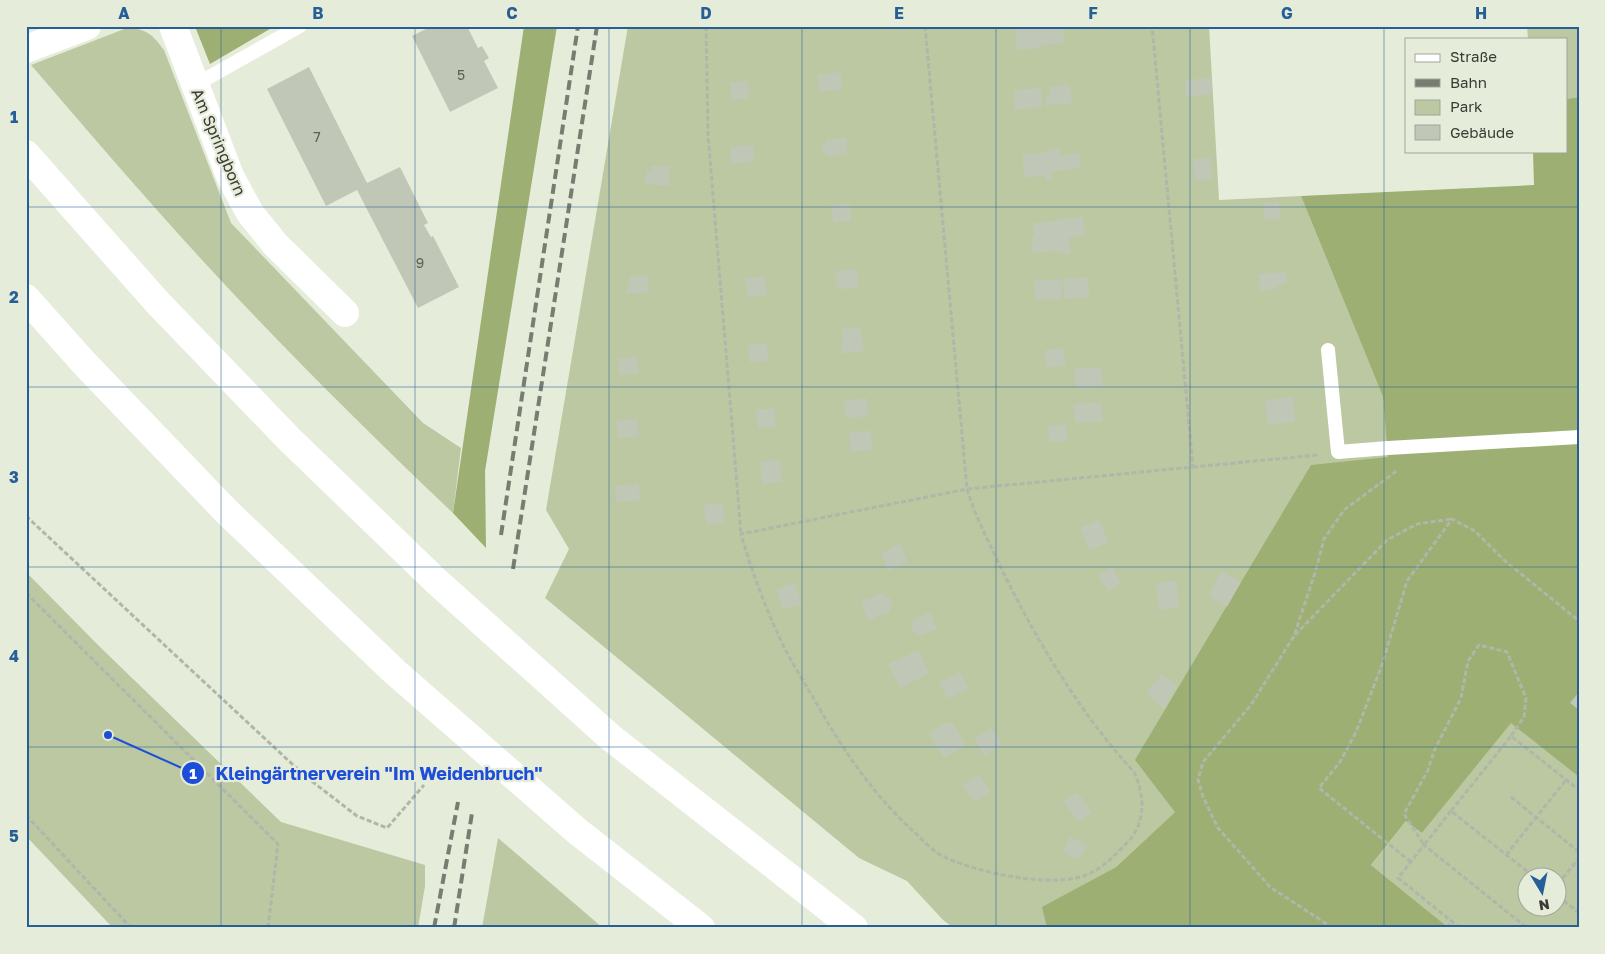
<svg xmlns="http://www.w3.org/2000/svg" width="1605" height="954" viewBox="0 0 1605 954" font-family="'Golos Text',sans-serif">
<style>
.green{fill:#bbc8a1;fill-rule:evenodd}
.forest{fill:#9daf72}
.building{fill:#c1c7b6}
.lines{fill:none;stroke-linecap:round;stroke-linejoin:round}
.path{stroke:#b1b6a8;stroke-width:3;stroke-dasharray:5 2.5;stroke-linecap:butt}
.service{stroke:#fff;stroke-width:14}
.minor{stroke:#fff;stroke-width:28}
.motorway{stroke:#fff;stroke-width:28}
.rail{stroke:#797c71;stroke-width:4;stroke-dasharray:10 5;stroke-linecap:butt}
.grid{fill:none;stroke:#255f96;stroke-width:1;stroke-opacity:0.55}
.labels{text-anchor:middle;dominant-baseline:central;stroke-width:4.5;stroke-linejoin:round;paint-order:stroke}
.number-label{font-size:14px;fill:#5b5e54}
.street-label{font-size:16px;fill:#393b34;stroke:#e6ecda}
.leader{fill:none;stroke:#1d4ed8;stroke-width:2}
.callout-dot{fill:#1d4ed8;stroke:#e6ecda;stroke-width:2}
.mark-label{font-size:15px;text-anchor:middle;font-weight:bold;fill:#fff}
.callout-label{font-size:18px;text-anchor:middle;font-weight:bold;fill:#1d4ed8;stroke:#e6ecda;stroke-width:4.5;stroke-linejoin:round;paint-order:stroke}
.neatline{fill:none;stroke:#255f96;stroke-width:2}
.grid-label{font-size:16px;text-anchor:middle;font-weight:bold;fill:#255f96}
</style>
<rect width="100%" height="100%" fill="#e6ecda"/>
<path class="green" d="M628,26H1209L1219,200L1301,196L1383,397L1389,457L1175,812L1116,867L1043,907L1047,928H954L943,920L907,881L859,858L545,598L569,549L546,510Z
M1527,26H1579V97L1566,99V39H1528Z
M127,28C147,29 152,34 164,50L231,223L423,423L461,448L453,513C367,431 283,348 203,261C144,197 88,131 31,65Z
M26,572L100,647L281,822L425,865V886L418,928H113L26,836Z
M1511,722L1579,777V928H1449L1371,865L1407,820L1422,833ZM1528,876H1558V906H1528Z
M498,838L603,928H482Z"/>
<path class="forest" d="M196,26H275L210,64L196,29Z
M524,26H557L485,471L486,548L453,513Z
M1579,97V777L1511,723L1422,833L1406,821L1371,865L1449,928H1047L1042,907L1116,867L1175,812L1135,760L1311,465L1388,457L1383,397L1301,196L1534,185L1533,151H1566V99Z"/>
<path class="building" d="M432,26H467L478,48L482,46L489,58L484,61L498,88L450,112L412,36Z
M1039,27V29L1063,27L1064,43L1041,45V48L1017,50L1015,29Z
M309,67L367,183L400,167L428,223L424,225L431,237L433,236L459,287L418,308L357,190L326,206L267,89Z
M841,72L842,90L819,92L817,75Z
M1211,78L1212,94L1186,97L1185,80Z
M747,81L749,98L732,100L730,83Z
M1070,85L1072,103L1046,105L1045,97H1051L1048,87Z
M1041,88L1042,107L1015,110L1014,90Z
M846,138L847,155L827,156V154L823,153L822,144L826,143V139Z
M753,145L754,162L731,164L730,147Z
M1059,148L1060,155L1079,153L1081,168L1051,172L1052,179L1046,180L1045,175L1025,178L1022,155L1049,152V149Z
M1211,158L1213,179L1195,180L1193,159Z
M651,166H670V186L645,184L647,171L651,172Z
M1279,201L1280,219L1264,220L1263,203Z
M850,204L851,221L833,222L831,205Z
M1083,217L1085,236L1069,237L1071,253H1058V251L1033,253L1031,236H1034L1033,223L1057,221V219Z
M857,269L858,288L839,289L838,286H836L835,275H837L836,271Z
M1286,272L1287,284L1277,285V289L1260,291L1259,274Z
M648,275L649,292L626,294L630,276Z
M765,277L767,295L747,297L745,278Z
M1088,277L1089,297L1064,299L1063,279Z
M1061,279L1062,299L1035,300L1034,281Z
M861,327L864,351L842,354L841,347H843L842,329Z
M767,343L768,361L749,362L748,344Z
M1064,348L1065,366L1046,367L1045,350Z
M637,357L639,373L619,375L618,358Z
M1101,367L1103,387L1076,389L1074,369Z
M1293,397L1295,422L1267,425L1265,400Z
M867,398L868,416L850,418L849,415L845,416L844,401Z
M1101,402L1103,421L1075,423L1073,404Z
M774,408L776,427L758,428L756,410Z
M637,419L639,436L618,438L616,421Z
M1066,425L1067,441L1049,442L1048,426Z
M871,431L873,450L851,452L849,432Z
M779,460L782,482L762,484L760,462Z
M639,483L640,500L616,502L615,486Z
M723,503L724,523L706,524L704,505Z
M1099,520L1108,542L1090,550L1080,528Z
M900,544L908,562L888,571L881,553Z
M1112,567L1121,583L1108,591L1098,575Z
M1221,571L1241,582L1227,607L1209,596Z
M1176,581L1179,608L1159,610L1156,583Z
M795,583L802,604L783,610L776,589Z
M884,593L886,598L889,596L893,606L889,607L891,612L868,620L861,601Z
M930,612L937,629L919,636L917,632L914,633L910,624L914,623L913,620Z
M918,650L929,673L900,688L888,664Z
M960,672L969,688L948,699L939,683Z
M1162,674L1177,686L1164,709L1146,693Z
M1579,692V710L1570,703Z
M947,722L949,724L952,722L966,745L944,758L929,733Z
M992,728L1003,745L985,756L974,739Z
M979,774L991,792L974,802L963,785Z
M1077,792L1092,812L1079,822L1063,802Z
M1070,837L1087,845L1078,860L1063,852Z"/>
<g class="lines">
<path class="path" d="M706,26L708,134L741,534
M925,26L967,489C975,516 988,540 1000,566C1036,639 1078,711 1134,772C1145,795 1146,822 1128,842C1115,855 1103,868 1086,875C1053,889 970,872 939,854C929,848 920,837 911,829C871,792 841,747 814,699C804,682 793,665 784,647C766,610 752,572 741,534L967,489L1193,467L1152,26
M1193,467L1318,455
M26,516L305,776L357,816L387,828L424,785
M26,593L278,844L268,928
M1295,635L1387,540L1417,524L1451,519
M1511,797L1579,852
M1451,811L1424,845L1404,814L1428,770L1434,751L1461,698L1468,661L1479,645L1507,652L1526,698L1524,717L1511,736
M26,815L131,928
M1506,855L1566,780
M1411,862L1319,788L1340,762L1356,732L1382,665L1407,581L1452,519L1475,531L1504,560L1579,621
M1533,876L1451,811L1511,736L1579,790
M1558,884L1579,858
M1558,896L1579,913
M1333,928L1270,887L1218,828L1203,797L1198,779L1203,762L1251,705L1294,636L1315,573L1324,539L1344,510L1398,470
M1447,928L1452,922
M1460,928L1398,878L1424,845L1527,928"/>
<path class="service" d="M195,85L300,26
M1328,350L1338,452L1388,448L1579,437"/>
<path class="minor" d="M173,26L230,176L250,213L275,244L345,313
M26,49L87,26"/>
<path class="motorway" d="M26,154L158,303L289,439L436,581L610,737L854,928
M26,298L84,363L226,511L395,672L577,831L701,928"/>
<path class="rail" d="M501,535L578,26
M513,569L597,26
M434,928L458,802
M454,928L472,813"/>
</g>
<path class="grid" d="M221,26V928M415,26V928M609,26V928M802,26V928M996,26V928M1190,26V928M1384,26V928M26,207H1579M26,387H1579M26,567H1579M26,747H1579"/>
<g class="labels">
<g class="number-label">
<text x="461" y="74">5</text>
<text x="317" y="136">7</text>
<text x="420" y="262">9</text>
</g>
<g class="street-label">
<text transform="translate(219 142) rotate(67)">Am Springborn</text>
</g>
</g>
<path class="leader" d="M108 735L193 773"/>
<g class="callout-dot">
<circle cx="108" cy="735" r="5"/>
<circle cx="193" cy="773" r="12"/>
</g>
<g class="mark-label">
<text x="193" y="779">1</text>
</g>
<g class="callout-label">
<text x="379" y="780">Kleingärtnerverein "Im Weidenbruch"</text>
</g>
<rect width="1605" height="954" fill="none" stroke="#e6ecda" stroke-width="55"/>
<rect x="1405" y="38" width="162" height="115" fill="#e6ecda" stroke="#a1a598"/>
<rect x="1415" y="54" width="25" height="8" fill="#ffffff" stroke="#a1a598"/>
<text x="1450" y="62" font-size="15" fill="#393b34">Straße</text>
<rect x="1415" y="79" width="25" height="8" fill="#797c71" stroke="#a1a598"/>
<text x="1450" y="88" font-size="15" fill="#393b34">Bahn</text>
<rect x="1415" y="100" width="25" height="15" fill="#bbc8a1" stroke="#a1a598"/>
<text x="1450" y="112" font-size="15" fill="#393b34">Park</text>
<rect x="1415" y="125" width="25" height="15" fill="#c1c7b6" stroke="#a1a598"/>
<text x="1450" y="138" font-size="15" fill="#393b34">Gebäude</text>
<g transform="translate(1542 892) rotate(170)"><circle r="24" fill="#e6ecda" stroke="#a1a598"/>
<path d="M0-4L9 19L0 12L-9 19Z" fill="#255f96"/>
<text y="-8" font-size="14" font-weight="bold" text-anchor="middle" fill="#393b34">N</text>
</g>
<rect x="28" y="28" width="1550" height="898" class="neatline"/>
<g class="grid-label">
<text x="124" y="19">A</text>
<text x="318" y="19">B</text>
<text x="512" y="19">C</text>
<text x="706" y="19">D</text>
<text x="899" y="19">E</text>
<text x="1093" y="19">F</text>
<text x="1287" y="19">G</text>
<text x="1481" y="19">H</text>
<text x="14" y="123">1</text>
<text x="14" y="303">2</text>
<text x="14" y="483">3</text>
<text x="14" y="662">4</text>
<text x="14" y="842">5</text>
</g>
</svg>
